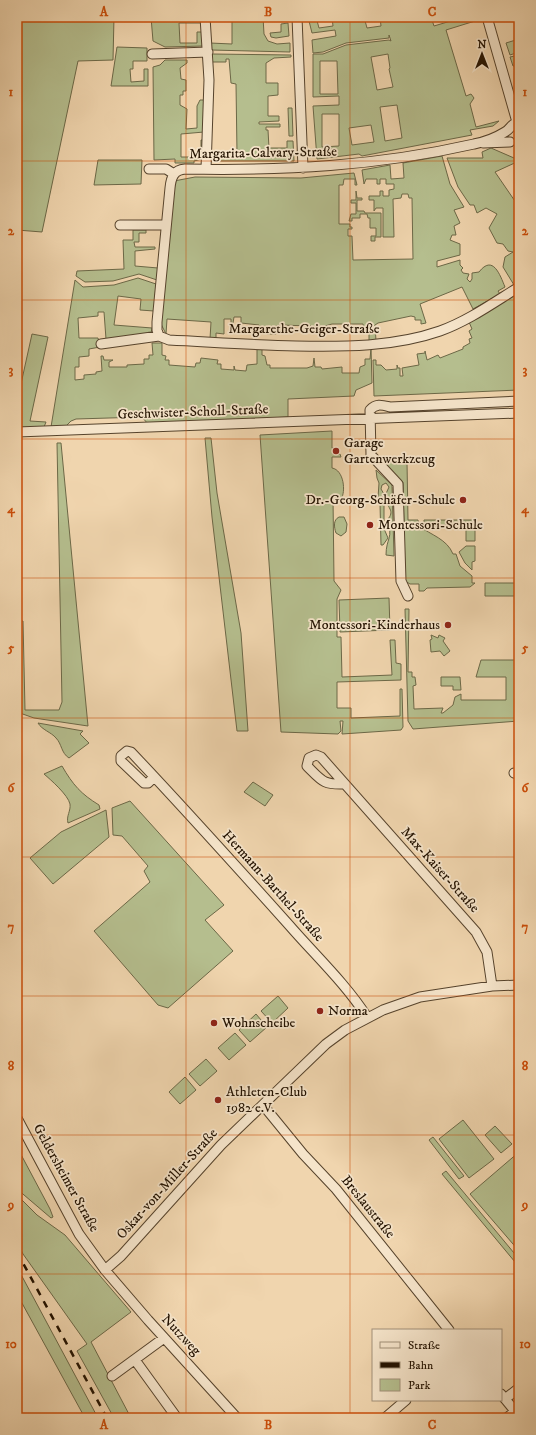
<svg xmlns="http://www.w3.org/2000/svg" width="536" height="1435" viewBox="0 0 536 1435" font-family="'IM FELL DW Pica',serif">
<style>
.green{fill:#b5be8e;stroke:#6c6847;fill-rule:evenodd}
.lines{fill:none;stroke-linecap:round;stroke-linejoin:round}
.minor-casing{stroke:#56432c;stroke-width:11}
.minor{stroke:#f5e4ca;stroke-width:9}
.rail{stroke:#231200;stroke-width:2.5;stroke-dasharray:7 7;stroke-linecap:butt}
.grid{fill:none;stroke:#ca4e0a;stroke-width:1;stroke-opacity:0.55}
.poi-dot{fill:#8f2418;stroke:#f5e4ca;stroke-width:1.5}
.labels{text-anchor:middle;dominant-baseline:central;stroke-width:3.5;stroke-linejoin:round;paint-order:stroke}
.street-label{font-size:14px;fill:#231200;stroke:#f5e4ca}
.poi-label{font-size:14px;fill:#231200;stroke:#f5e4ca;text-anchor:start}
.neatline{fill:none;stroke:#ca4e0a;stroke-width:1.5}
.grid-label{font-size:13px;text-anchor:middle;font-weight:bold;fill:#ca4e0a}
</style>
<rect width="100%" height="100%" fill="#f0d5ae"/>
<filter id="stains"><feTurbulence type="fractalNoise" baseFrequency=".005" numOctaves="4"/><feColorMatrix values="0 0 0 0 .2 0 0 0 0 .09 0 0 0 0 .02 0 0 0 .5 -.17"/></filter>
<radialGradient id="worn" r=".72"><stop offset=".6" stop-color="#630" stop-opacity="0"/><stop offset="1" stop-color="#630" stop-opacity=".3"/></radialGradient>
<path class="green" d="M17,17H114L113,60L78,61L42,232L17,230Z
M151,17H180V22L197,21V17H201L202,23H179L180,43H197V32H203V46L165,47L153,41Z
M232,17H263L264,34L268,41L277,44L290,43V52L211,50L210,43L232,44Z
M308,17H316L319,28L333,26L332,17H364L367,28L381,26L380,17H431L434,26L464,17H474L475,21L446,30L466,96L471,94L474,98L470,104L476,127L499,121L493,126L470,130L472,135L362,156L359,154L317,159L313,106L339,105V96L313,97V54H323L346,45L389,40L391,41L389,35V38L346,43L323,52L313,53L312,40L336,36L335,30L312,33ZM388,54L390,68L389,69L393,87L377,90L371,57ZM320,61H337L338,94H320ZM397,105L402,138L385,141L380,107ZM322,114H339V146L322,147ZM371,125L374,142L352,145L349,128Z
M288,23L289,36L276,38L271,37L270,33L281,32V24Z
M519,39L517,41L519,52L510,55L506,43Z
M117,47L147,48V61H133V69H130L131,82L144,81V69H148V86H111Z
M212,54L291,55V57L274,58L266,63V83H278V95L268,96V116H279V121L259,122V124H280V127H266V130H268L269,148H287V141H293L294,161H211L210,153H237L236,84L231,83L229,59H226V62H212Z
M519,55V86L515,73L517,72L515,66H513L510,57Z
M165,60H187V63L180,68L181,79L186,80V91H183V95H180V105L187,109L186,129L197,128V106L200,100H205L204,132L181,134V157H193V153H198L199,149H201V140H203L202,159L194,161V163H175V159L154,160L153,67L160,65Z
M288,108H292L293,136H289Z
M491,148L514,158H519V161L495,172L519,207V284L514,285L503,267L505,257L513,252L508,251L503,244L497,243L489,228L497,214L486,208L477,213L474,205H470L458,187L447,158H483L482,152Z
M442,156L450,184L464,207L454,210L460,223L454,226L456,235H452L450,240L460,244V255L437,261V267L460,260V265L463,268L461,270L463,273L469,274L467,279L470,282L472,279V273L479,272C493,254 500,275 505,287L498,291L500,294L473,309L462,287L420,304L426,323L421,324V320H415V317L411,316L378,323L375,325L376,341H369V330H364L363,324H332L325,326V331H322V334H319V331H311V326L280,325L276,326V334H267V329H263V333H258L259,325L241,323V317H234L233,323H231V319H224V334L216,333V339H210L211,322L167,319L166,334L161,324L174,181L195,177L301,178L354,173L357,185H355V179H344L343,185H339V224H350V227H352V229H348V236H352L353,260L413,259L412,198H409L408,194H402L401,198L393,199L394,237H383V208H376L374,211V200H369V196H380V191H383V196H389V190L394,189V184H386V179H380V184H377V179H366L364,184L362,170L390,165L391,179L404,178L403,163Z
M98,160H142L141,184L94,185Z
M356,191L357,198H362V200H357V211H364L365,213H381V237H375V241H371V236H376V228H370V218H368L367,214H360V218H352V221H349L351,214H356V203H351V200H356Z
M133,230H146V233H139V242H134L135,247H155V249L135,251V266L158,268L157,280L139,274L113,281L85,282L76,276L77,271L124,269L123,240H133Z
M138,278L156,284L154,311L140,310L141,299L118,296L114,325L152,328L151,333L106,339L104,312H98V316L78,318L79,338H98L100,347L89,349V356L79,357V367H75V380L84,379V375L96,374V372L102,371L101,356H103L104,360H113L109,362V367H127V365L144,364V359H149V355H153L152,343H162V355L166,356L165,360H169V365L195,367L196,363H200L201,358L218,360L217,364H221V369L234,370V366L235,370L246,371L247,365L257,364V348H262V355L265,356L267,365H270V368H307L313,366L314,358L315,367H321L322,369L342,367V373H359L360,367L365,365V359H370L371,348L372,383L356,390L354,396L288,399V417L148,424L142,417L76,419L71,421L66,426L51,427L75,280L83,287L114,285Z
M519,292V390L374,396L373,360H376V365H381L386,370L397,369V365L398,368H400V376H403L402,368L419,365L417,354L425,353V351L427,360L438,355L440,358L463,349V347L470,343L469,339L472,338L469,331L472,329L469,322Z
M32,334L48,337L30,421L46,422L44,427L17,428V402Z
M332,431V448H334L335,454H340L341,457H332V468C344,470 346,492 341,499L333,497L334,581L341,590L337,599V637H341L342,677L392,675L390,640H395L396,663L401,664V680L337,682V708H351V718L400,716V689H402L403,727L401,730L342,734L343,721H340L341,731L338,734L281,732L260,435Z
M205,438H211L217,493L241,633L248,731H237L212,517Z
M57,443H61L88,726L34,718L17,712V621H23L25,710H59L62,702Z
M382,462H407L408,520H418L419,526C431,535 447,539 453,554H456L460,566L472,576V583H475L470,587L427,588L424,591H419V584H410L405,581L403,482Z
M376,470L392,485L394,556L386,555C386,538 394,538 387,520C396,511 387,507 384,498L389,487L386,483L382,485L381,489L384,494L382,499L378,498L379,483L377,478Z
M380,503L384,505V521L382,524L388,538L383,545H381Z
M339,517H344L347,524L346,532L341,536L336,533C334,527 333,520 339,517Z
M424,520H475V541H466V525H444L432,530L424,524Z
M466,546H475V561L472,562V570L465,563L459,552Z
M485,583H519V596H485Z
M389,598L390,630L340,632L339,600Z
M405,609H409L408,672H412V677H415L416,685L413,686L414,709L443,708L441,713H443L453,705L455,697L461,694V700H506V677H476L481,660H519V721L413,729L408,721Z
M431,635L438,638L439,635L445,638L443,641L450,651L444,656L440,651L431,652L430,640L432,639Z
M441,677H460L461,690H453V686H441Z
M38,723L83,731L80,734L89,743L69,758C61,753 62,744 56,738C51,732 42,730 38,723Z
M62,766C73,785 81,794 99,805L100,809L68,823C66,816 71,811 70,804C68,795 51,780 44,774Z
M253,782L273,795L265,806L244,792Z
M130,801L224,905L205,920L233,951L168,1008L158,1005L94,931L150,882L144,871L148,866L122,836L113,835L112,808Z
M106,810L109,837L53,884L30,858L61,832Z
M278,996L288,1008L272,1023L261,1011Z
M256,1014L267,1027L250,1042L239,1030Z
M235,1033L246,1045L229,1060L218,1048Z
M206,1059L217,1071L200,1086L189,1074Z
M185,1077L196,1090L180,1104L169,1092Z
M463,1120L494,1159L469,1178L439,1139Z
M495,1126L512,1144L501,1153L485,1135Z
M433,1137L464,1176L459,1179L429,1140Z
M17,1147L50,1209L53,1217L51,1218L17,1189Z
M519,1152V1251L470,1194Z
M446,1171L519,1259L515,1262L442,1174Z
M17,1195L37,1215L65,1235L131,1312L91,1342L131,1418H114L77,1351L87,1344L23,1254L17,1242Z
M17,1267L91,1405L98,1418H85L17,1294Z"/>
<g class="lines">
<g class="minor-casing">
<path id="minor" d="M205,17L209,80L206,169
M297,17L303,168
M487,17L517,122
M152,54L208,52
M483,143L510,142
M149,169H166L174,174
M120,225H166
M159,336L157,330V322L170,188C171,177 174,170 185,169C284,171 377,166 474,144C484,142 497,137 505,132C511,129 511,123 519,122
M101,344L159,336L169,340C211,342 254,345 296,346C344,347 394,347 440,331C468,321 493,303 519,287
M17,432L519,413
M408,596L401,581L398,484L371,455L370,410C376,403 382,405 390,407L519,401
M514,773L519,774
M154,777L148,783H144L121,761V756L127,751L131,752C185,809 237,867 289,925C315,955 346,984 367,1017
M345,784C323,785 322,781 307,766L309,758L316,755L321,757L476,932L487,952L492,986
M263,1105L303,1154L336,1189L449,1330
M17,1118L79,1234L105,1270L148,1320L237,1418
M105,1270L121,1256L221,1145L326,1044L345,1030L383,1010L420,997L492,986L519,985
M135,1360L177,1418
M112,1376L164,1338
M501,1394L519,1416
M505,1399L519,1388
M385,1418L406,1400
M507,1418L515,1411"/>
</g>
<use href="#minor" class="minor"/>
<path class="rail" d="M17,1252L107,1418"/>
</g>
<path class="grid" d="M186,17V1418M350,17V1418M17,161H519M17,300H519M17,439H519M17,578H519M17,718H519M17,857H519M17,996H519M17,1135H519M17,1274H519"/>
<g class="poi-dot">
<circle cx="336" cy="451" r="4"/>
<circle cx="463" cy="500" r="4"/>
<circle cx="370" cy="525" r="4"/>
<circle cx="448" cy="625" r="4"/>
<circle cx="320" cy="1011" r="4"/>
<circle cx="214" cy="1023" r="4"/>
<circle cx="218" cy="1100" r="4"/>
</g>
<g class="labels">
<g class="street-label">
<text transform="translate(263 153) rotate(-1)">Margarita-Calvary-Straße</text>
<text x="304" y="329">Margarethe-Geiger-Straße</text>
<text transform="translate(193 412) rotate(-2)">Geschwister-Scholl-Straße</text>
<text transform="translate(440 870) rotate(48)">Max-Kaiser-Straße</text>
<text transform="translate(273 886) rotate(48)">Hermann-Barthel-Straße</text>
<text transform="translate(66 1178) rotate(61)">Geldersheimer Straße</text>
<text transform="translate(167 1184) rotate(-48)">Oskar-von-Miller-Straße</text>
<text transform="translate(368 1207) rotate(51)">Breslaustraße</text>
<text transform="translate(181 1335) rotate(47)">Nutzweg</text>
</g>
<g class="poi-label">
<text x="344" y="443">Garage<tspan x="344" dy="16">Gartenwerkzeug</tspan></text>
<text x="455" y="500" text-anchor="end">Dr.-Georg-Schäfer-Schule</text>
<text x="378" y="525">Montessori-Schule</text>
<text x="440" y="625" text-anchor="end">Montessori-Kinderhaus</text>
<text x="328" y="1011">Norma</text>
<text x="222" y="1023">Wohnscheibe</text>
<text x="226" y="1092">Athleten-Club<tspan x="226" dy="16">1982 e.V.</tspan></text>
</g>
</g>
<rect width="536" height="1435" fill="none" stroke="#f0d5ae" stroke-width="44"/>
<rect x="372" y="1329" width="130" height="72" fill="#f5e4ca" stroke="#a19079"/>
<rect x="380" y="1342" width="20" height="6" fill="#f5e4ca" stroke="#a19079"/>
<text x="408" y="1349" font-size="12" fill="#231200">Straße</text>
<rect x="380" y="1362" width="20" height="6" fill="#231200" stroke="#a19079"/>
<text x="408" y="1369" font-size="12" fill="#231200">Bahn</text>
<rect x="380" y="1379" width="20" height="12" fill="#b5be8e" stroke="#a19079"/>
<text x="408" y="1389" font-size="12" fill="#231200">Park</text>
<g transform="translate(482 54)" stroke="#f5e4ca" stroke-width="3" paint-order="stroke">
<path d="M0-3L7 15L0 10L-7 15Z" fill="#231200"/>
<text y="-6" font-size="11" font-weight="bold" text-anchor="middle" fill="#231200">N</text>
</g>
<rect x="22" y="22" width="492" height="1391" class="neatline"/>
<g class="grid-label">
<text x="104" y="16">A</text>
<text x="268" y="16">B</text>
<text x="432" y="16">C</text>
<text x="11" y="96">1</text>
<text x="525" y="96">1</text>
<text x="11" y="235">2</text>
<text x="525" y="235">2</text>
<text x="11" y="374">3</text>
<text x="525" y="374">3</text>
<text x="11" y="513">4</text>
<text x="525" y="513">4</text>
<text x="11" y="652">5</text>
<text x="525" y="652">5</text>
<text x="11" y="792">6</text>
<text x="525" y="792">6</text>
<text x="11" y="931">7</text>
<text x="525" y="931">7</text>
<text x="11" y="1070">8</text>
<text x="525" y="1070">8</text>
<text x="11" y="1209">9</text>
<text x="525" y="1209">9</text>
<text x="11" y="1348">10</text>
<text x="525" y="1348">10</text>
<text x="104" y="1429">A</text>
<text x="268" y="1429">B</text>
<text x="432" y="1429">C</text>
</g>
<rect width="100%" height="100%" filter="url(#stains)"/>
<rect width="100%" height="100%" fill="url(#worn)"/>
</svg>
